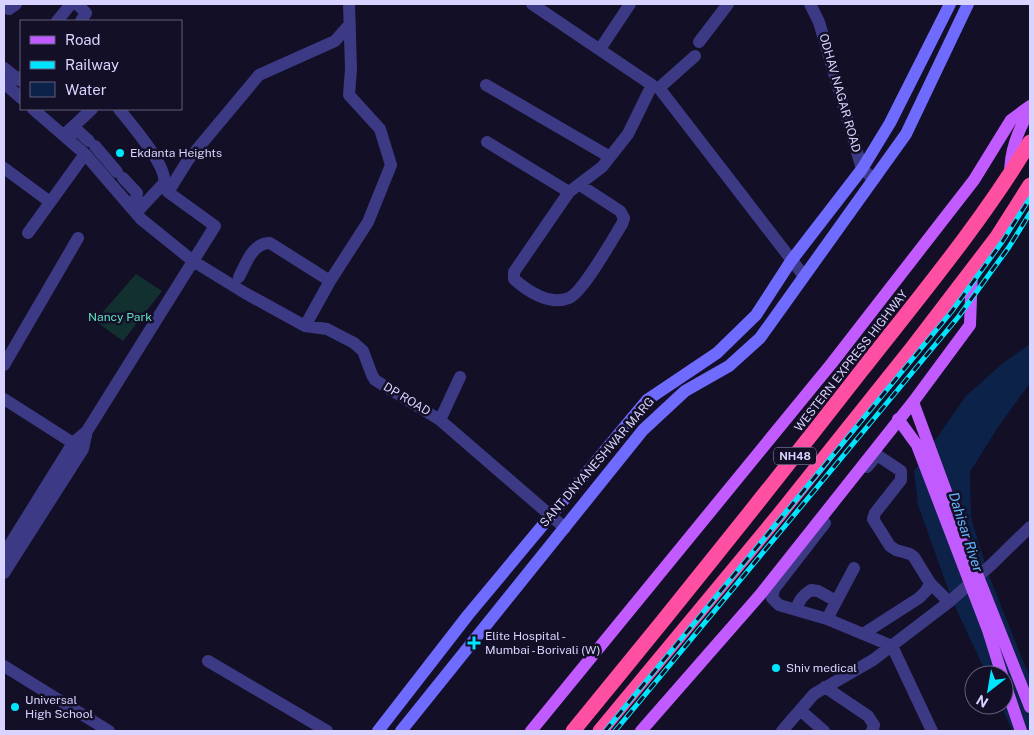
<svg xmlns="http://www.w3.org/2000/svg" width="1034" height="735" viewBox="0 0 1034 735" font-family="'Public Sans',sans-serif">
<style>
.green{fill:#12302f}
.water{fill:#0c2248}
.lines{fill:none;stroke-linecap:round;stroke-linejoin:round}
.street{stroke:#3d3a85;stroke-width:12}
.secondary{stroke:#6f6bff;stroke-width:12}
.primary{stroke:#c25bff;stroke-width:12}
.highway{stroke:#ff4fa3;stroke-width:15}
.rail-casing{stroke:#00e5ff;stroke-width:5}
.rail{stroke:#130f26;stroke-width:3;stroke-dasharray:9;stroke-linecap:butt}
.poi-dot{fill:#00e5ff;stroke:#130f26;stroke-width:2}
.labels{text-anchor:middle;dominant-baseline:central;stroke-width:5;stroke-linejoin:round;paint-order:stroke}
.shield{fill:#130f26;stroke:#9e99be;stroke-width:1}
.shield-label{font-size:11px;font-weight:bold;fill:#d9d4ff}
.street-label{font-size:12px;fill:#d9d4ff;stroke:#130f26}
.poi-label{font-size:12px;fill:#d9d4ff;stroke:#130f26;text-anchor:start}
.park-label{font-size:12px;fill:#5fe0c0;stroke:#130f26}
.water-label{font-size:14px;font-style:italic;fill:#62b6ff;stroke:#130f26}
</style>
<rect width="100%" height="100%" fill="#130f26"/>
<path class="green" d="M136,274L162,291L123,341L95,321Z"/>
<path class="water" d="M1030,344V383L998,427L970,472L971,518L988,573L1030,678V731H1012L1001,705H1004V675H987L952,600L918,505L914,471L965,397L1003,363Z"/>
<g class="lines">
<path class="street" d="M77,4L86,13L81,21
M532,4L652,85L628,134L602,167L569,192L514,272V279C527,291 550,306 569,298C583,292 612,240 622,224L624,218L620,211L580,185
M810,4L819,22L862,169L874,179
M4,6L9,9L16,4
M57,21L71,4
M699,42L728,4
M600,49L630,4
M695,56L659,88L804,276
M4,68L19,80L21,77
M4,83L21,98
M486,85L610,157
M33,109L85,154L141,219L193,261L245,293L305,326L327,329L354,343L363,351L372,375L375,380L440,420L565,528
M119,109C130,123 168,166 164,183L136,213
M64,135L92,109
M68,136L76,129L89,141
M487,142L569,192
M95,146L117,172
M4,168L50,202
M123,178L137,193L136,199L129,205
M28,233L85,154
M239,277C246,264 252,243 270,243L330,281
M305,326L330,281L368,222L391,165L380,129L349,95L351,69L349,4
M4,365L78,238
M4,399L73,443
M440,420L460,377
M825,523L774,589L772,598L779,605L827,619L892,646L932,731
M4,554L73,443L87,431L215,226L168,192L188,160L259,75L335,41L350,24
M4,573L83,449L87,431
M930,583L949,602
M796,610C799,600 803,595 811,590L818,591L836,601
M827,619L854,568
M863,634L919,598L926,591L930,583L914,557L910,554L896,550L890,546L873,519L875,513L901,480V471L877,455L867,467
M208,661L327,731
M4,666L109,731
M825,687L868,716L874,725L872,731
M800,710L824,731
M782,731L814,694L873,660L949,602L991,565L1030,527"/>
<path class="secondary" d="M378,731L468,615L647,400L717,353L756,315L791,261L862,169L890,123L950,4
M401,731L643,430L685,391L729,366L760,338L906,134L968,4"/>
<path class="primary" d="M1010,175C1010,150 1018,131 1030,109
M913,402L971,559L1030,707
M898,419L917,445L988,630L1002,675
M1004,681L1021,731
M531,731L832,363L974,180L1011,120L1030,106
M641,731L760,595L913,402L970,325L972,271"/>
<path class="highway" d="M573,731C671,612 767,492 862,370C920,296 981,223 1030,142
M600,731L778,516L913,347L997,237L1030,185"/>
<g class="rail-casing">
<path id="rail" d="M605,731L952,311L1002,242L1030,198
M615,731L959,316L1009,247L1030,213"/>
</g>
<use href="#rail" class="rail"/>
</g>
<g class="poi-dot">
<circle cx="120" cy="153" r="5"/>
<path d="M471.5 635.5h5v5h5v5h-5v5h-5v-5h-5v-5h5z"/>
<circle cx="776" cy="668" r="5"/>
<circle cx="15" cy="707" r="5"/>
</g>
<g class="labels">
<rect class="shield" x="774" y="447.5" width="42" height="17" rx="4"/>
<g class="shield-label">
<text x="795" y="456">NH48</text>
</g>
<g class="street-label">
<text transform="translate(840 93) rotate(74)">ODHAV NAGAR ROAD</text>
<text transform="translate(851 361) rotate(-52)">WESTERN EXPRESS HIGHWAY</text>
<text transform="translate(407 399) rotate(31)">DP ROAD</text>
<text transform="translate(597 462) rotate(-49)">SANT DNYANESHWAR MARG</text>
</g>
<g class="poi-label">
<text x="130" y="153">Ekdanta Heights</text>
<text x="485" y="636">Elite Hospital -<tspan x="485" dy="14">Mumbai - Borivali (W)</tspan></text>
<text x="786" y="668">Shiv medical</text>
<text x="25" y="700">Universal<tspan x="25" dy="14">High School</tspan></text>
</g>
<g class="park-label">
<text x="120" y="317">Nancy Park</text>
</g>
<g class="water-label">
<text transform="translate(966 532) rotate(72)">Dahisar River</text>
</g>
</g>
<rect width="1034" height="735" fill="none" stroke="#d9d4ff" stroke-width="10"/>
<rect x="20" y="20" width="162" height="90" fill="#130f26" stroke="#625e7d"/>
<rect x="30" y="36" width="25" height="8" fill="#c25bff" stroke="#625e7d"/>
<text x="65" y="45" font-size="15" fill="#d9d4ff">Road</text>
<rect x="30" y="61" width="25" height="8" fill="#00e5ff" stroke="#625e7d"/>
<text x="65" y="70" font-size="15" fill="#d9d4ff">Railway</text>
<rect x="30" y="82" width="25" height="15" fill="#0c2248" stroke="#625e7d"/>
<text x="65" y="95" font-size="15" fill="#d9d4ff">Water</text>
<g transform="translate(989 690) rotate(211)"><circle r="24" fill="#130f26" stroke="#625e7d"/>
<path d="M0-4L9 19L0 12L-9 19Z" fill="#00e5ff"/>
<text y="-8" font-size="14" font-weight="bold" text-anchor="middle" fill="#d9d4ff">N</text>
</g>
</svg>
